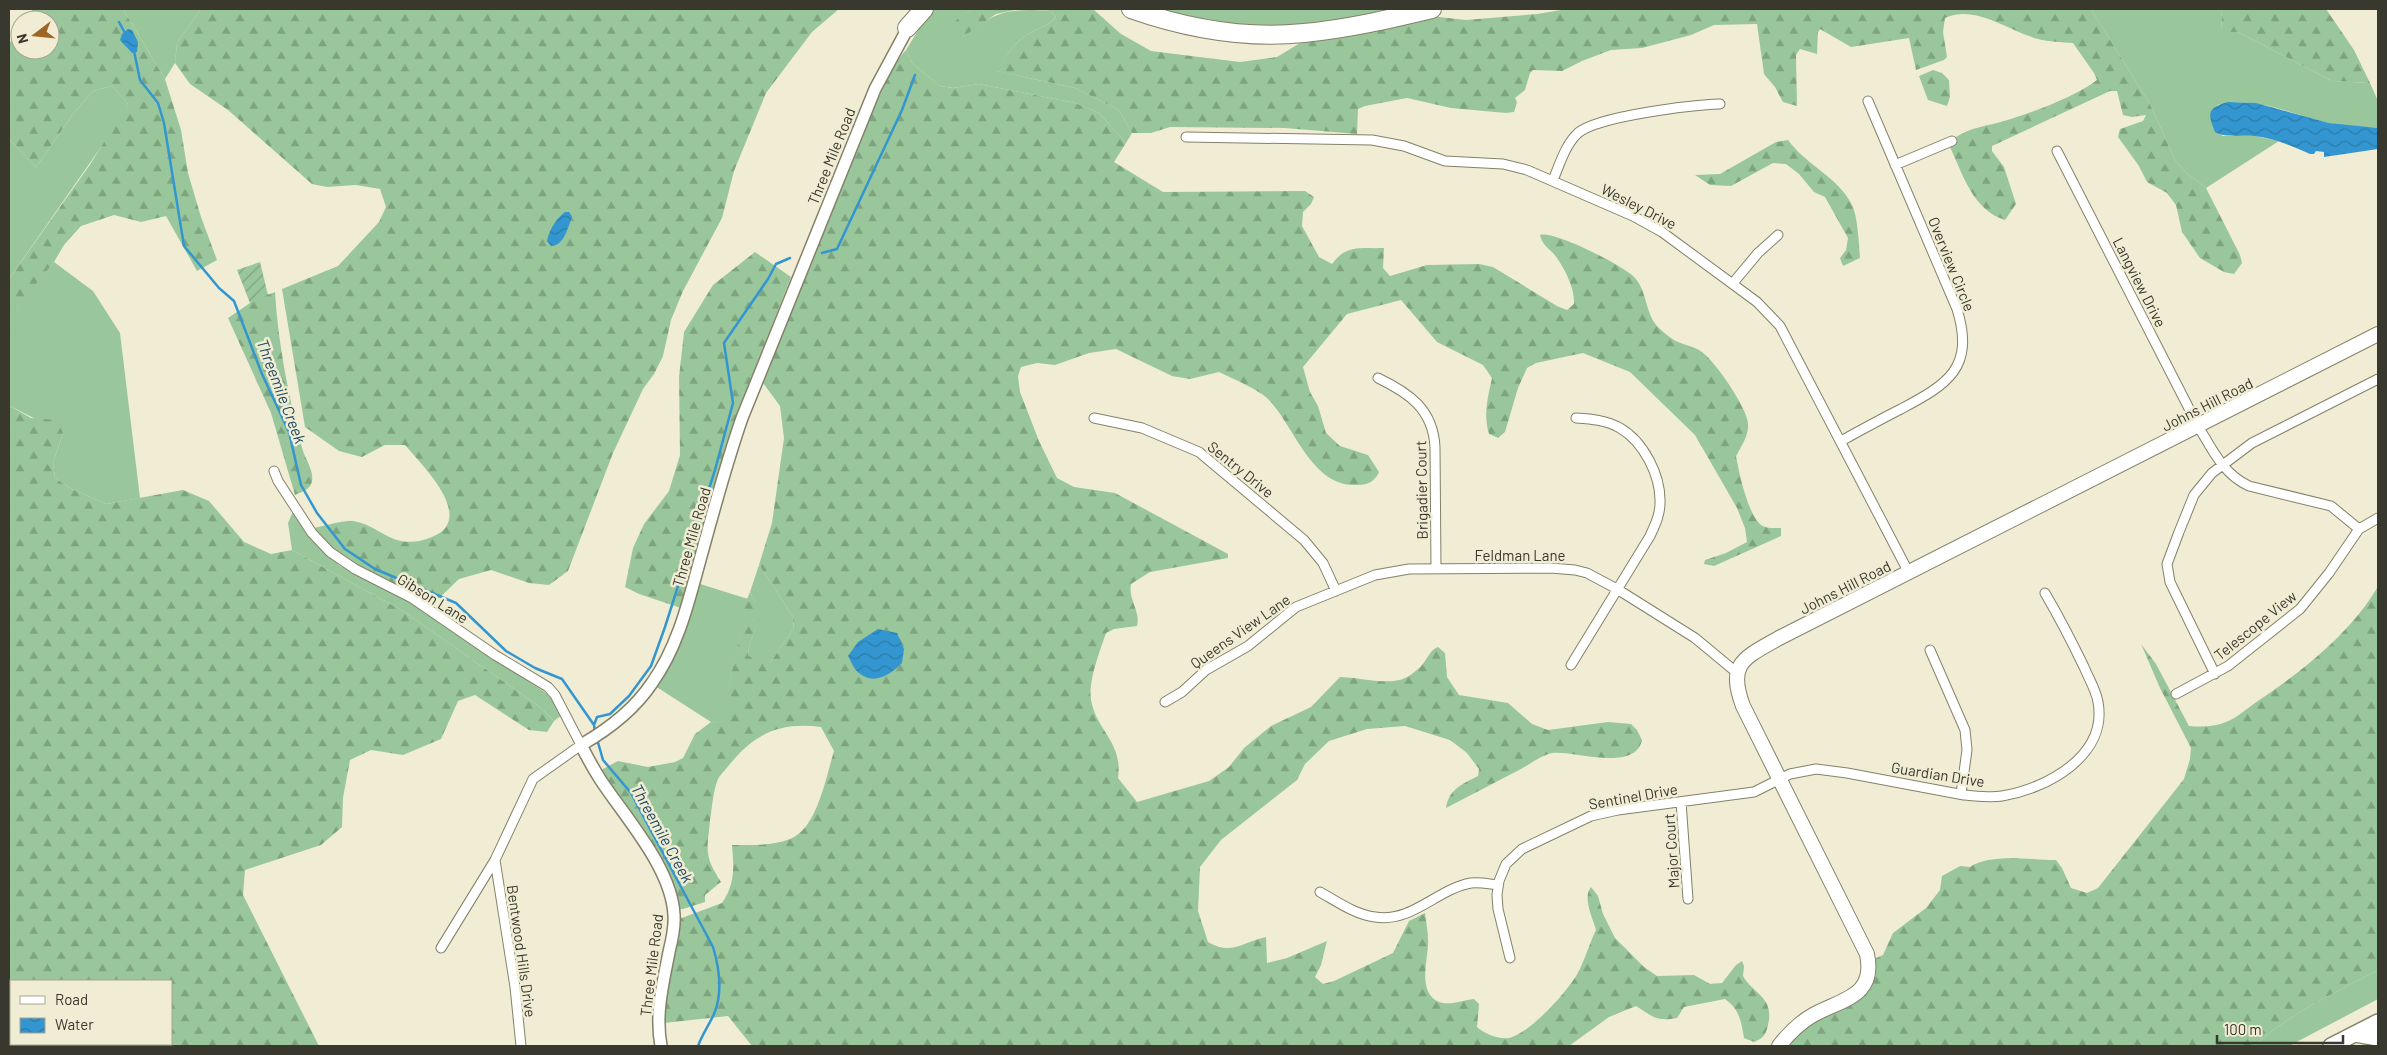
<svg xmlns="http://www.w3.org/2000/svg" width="2387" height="1055" viewBox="0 0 2387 1055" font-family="Barlow,sans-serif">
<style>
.grass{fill:#99c79b}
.forest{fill:url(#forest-firs);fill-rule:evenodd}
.garden{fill:url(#garden-furrows)}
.water{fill:url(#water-waves)}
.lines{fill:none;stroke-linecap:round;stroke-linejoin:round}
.stream{stroke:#3396d0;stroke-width:2.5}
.minor-casing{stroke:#84806a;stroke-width:11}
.tertiary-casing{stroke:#84806a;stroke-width:14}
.secondary-casing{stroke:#84806a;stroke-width:16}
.primary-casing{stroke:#84806a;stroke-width:18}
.motorway-casing{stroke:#84806a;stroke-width:20}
.minor{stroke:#fff;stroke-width:9}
.tertiary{stroke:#fff;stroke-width:11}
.secondary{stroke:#fff;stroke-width:14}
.primary{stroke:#fff;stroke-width:15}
.motorway{stroke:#fff;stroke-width:18}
.labels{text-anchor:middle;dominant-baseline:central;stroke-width:5;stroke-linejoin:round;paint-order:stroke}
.street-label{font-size:15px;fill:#39382e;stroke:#f1edd4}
.water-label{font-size:16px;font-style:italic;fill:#214962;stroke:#f1edd4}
</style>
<defs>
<pattern id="forest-firs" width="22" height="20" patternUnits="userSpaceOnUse" patternTransform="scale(1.25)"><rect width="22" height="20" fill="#99c79b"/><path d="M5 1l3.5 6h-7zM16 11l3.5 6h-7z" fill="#7ea37f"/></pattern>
<pattern id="garden-furrows" width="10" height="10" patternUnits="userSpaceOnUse" patternTransform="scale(1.25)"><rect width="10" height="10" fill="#99c79b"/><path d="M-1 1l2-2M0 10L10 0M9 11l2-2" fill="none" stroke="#7ea37f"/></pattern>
<pattern id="water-waves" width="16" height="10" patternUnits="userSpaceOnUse" patternTransform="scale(1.25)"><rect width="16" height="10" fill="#3396d0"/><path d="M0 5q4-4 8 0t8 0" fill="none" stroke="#2c7ba9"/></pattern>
</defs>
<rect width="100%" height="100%" fill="#f1edd4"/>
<path class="grass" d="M123,9H201L177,43L175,63L165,79Z
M934,9H974L962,16L961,38C997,11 1006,8 1051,11L1056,17C1049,25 1042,27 1032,32C1015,41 1006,55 997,71L1075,88L1119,110L1132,133L1126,143L1099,113L1075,103L979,84L953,88L940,86L912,63L906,50L924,21Z
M1159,9H1408C1359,19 1310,31 1260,28C1226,26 1193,17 1159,9Z
M2091,9H2221L2222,32H2238L2332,81L2370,83L2378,101V128C2362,127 2345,126 2329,123C2292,115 2255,95 2217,105L2222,136H2255L2279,141L2206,188L2184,171L2175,160L2150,104Z
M112,86L128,104L124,114L9,279V139L36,167L73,114L93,91Z
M54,262L93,291L120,333L140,498L106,504L72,489L55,478L53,463L63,433L10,406C7,382 5,327 17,307C26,291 43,276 54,262Z
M293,511L320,546L340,566L399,594L549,695L562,715L554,721L540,707L403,611L292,550L288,523Z
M759,565L792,615L794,628L770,663L759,664L748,655C751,625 768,624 750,592Z
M697,583L748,599C742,612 743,622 740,636C735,666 725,693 725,724L711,722L655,686C679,656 687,620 697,583Z
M2378,970V999L2289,1046H2254C2290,1013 2335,993 2378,970Z"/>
<path class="forest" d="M33,9H123L165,79L181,130L188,173L201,217L217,260L197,271L166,216L141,222L114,215L81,226L64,245L54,262L17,307L11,330L9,351V279L89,166L128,104L112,86L93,91L73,114L36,167L9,139V44L20,27V50H50V20H25Z
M201,9H839L812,32L766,93L734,171L722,218L683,291L671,320L663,356L654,374L643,389L613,453L568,571L549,585L529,583L491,570L459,579L432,605L370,573L327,545L313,528C325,526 339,521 351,521C369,522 381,535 397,540C409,544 424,541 434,536C476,517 421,464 405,445H385L362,457L339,451L305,427L282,289L338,266L379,222L386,207L380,189L356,185L327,187L312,184L228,110L190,84L175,63L177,43Z
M974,9H1019L996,14L961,38H946C948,24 962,15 974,9Z
M1024,9H1093L1121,34L1151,51L1240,62L1277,57L1300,43L1430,16L1466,20L1537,14L1567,9H2091L2150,104L2175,160L2184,171L2206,188L2240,255L2242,263L2234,274L2224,272L2200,258L2182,232L2176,205L2167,193L2147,182L2139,166L2118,137L2120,129L2143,121L2146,115L2132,117L2123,115L2117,91H2110L1992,146V151L2004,167L2016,204L2005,220C1973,210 1963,175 1950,147L1958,141L1956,137C1971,127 1988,126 2004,121C2031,113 2075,97 2097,80L2094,73L2073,43C2061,42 2049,42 2038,39C2008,31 1975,4 1945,18L1943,32L1947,57L1944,60L1916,70L1909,38L1851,47L1820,29L1818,32L1817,54L1800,49L1796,55L1797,106L1783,102L1775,87L1764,74L1757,24L1714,25L1691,35L1642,48L1611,50L1582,61L1562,71L1533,70L1530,73L1525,90L1515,98L1517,102L1514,112L1506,113L1451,108L1407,98L1365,106L1358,109L1357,134L1285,128L1170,127L1151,133H1132L1119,110L1075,88L996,71C1006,55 1015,41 1032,32C1042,27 1049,25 1056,17L1051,11Z
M2221,9H2326L2354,50L2370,83L2332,81L2238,32H2222Z
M906,50L912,63L940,86L953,88L979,84L1075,103L1099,113L1126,143L1114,162L1163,192L1305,191L1314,197L1311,204L1303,212L1302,226L1319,257L1332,264C1346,244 1362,249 1384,248L1383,268L1390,276L1427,265L1479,264L1493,267L1557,306L1567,310L1574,304C1575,288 1564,267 1554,254C1548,248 1542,244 1540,235C1553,230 1625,266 1635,278C1647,291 1645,312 1657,326C1662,331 1671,339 1678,342C1685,345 1696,347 1702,352C1715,361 1748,409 1748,424C1749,435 1741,447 1736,456C1739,473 1747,510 1759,523C1764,529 1774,528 1781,528V536L1714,566L1704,564L1705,560L1726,553L1747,542L1745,528L1737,508L1695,435L1630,372L1583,353L1536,363L1527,368L1518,388L1505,432L1498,438L1489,434C1483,414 1488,397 1492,378L1483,365L1437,342L1401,300L1347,314L1303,367L1310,392L1318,406L1326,433L1340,446L1368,455L1379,472C1375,481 1368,485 1358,485C1312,488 1296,429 1269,400C1260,390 1233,379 1219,372L1190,379L1172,376L1116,349L1089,353L1055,365L1037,363L1021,367L1018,376L1020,392L1039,441L1057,478L1074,487L1115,493L1228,554V558L1150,572L1131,584C1128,600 1141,611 1137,626L1114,629L1106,633C1100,651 1088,681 1091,700C1097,732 1123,742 1118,778L1137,802L1209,781L1229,767L1244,748L1271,726L1311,707L1340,677C1357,677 1390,686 1405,678C1410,676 1414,672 1418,669C1426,663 1429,650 1438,647L1445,653L1447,677L1459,695L1508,703L1532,724L1548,730L1608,722L1631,724L1637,730L1642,740C1635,773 1574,750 1552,753C1542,755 1530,764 1521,769C1496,782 1471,795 1446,808C1449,789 1462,784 1478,776L1479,769L1467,753L1450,740L1405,726L1367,729L1329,741L1305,764L1297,780L1221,840L1200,867L1198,911L1208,942C1232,956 1242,942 1266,937L1267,963L1287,958L1327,941L1321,965L1315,977L1323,984L1334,981L1393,953L1409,921L1425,913C1426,922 1428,931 1428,940C1429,958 1416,992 1439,1002C1450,1006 1463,1000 1474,999L1479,1004L1477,1027C1483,1033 1500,1040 1509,1038C1528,1034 1561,998 1572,982C1583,968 1588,946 1596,930C1593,918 1582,898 1591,887L1598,896L1603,914L1615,938L1644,967L1657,976L1694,975L1710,984L1722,983L1736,965L1742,961L1744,966L1743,976C1753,994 1775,997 1768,1025C1766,1035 1762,1039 1754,1042L1744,1038C1741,1021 1740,1010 1725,999L1684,1007L1677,1018C1656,1022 1652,1016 1636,1006L1609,1017L1569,1046H752L728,1016L664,1023L666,994L679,919L722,903C735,884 734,868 732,845C751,845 772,846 790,839C817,829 826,777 834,751L821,727C781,722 755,733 730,764C727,768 721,774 718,779C713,791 712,808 710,821C707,851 704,856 721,882L705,895V902L683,909H678L601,770L618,761L648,767L675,762L683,758L695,734L711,722L725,723V704L740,635L742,611L750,592L761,613C757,628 749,640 748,655L759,663H770L794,628L792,615L759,565L772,523L784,438L780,406L763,383L875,105L895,63Z
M1933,70L1942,73L1949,80L1950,97L1947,106L1928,100L1919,76Z
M1788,140C1806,165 1838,177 1852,205C1858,217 1859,245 1860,258L1843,266L1840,258L1846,250L1848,238L1825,197L1814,192L1799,174L1786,164L1773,163L1731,186L1710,185L1695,175L1720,174L1776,142Z
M755,252L791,277L746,391L681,608L639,594L625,587L633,548L644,524L669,491L680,455L679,377L684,332L713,285Z
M275,292C278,344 289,398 302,448C305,458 314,471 312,481C311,489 302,492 295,495L271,413L228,318L256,299Z
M9,393L10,406L31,418L57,420L63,433L53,463L55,478L72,489L106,504L183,490L209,501L244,542L271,554L292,550L403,611L540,707L554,721L547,732L529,730L475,695L458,701L441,739L403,755L371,750L350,760L343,798L342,827L321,845L245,870L243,895L319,1046H9ZM11,981H171V1044H11Z
M2377,588L2378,970C2335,993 2290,1013 2254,1046H1788L1805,1027L1868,991L1876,975V958L1883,955L1893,933L1926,908L1940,890L1942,876L1960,866L1970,867C1989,853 2033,860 2056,860L2062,868L2071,888L2087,893L2098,888L2184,779L2190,759L2191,748L2160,688L2141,644L2156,664L2189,726C2202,727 2214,727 2226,722C2237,718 2246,709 2255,703C2301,672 2349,635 2377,588Z"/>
<path class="garden" d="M260,262L268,295L250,303L237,270Z"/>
<path class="water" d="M128,29L132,30L138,42L137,52L132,53L120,40L122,34Z
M2228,102L2256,103L2329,123L2378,128V149L2324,157V152L2316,151L2314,154H2310C2291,146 2274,138 2254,136C2241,135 2226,138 2215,132C2208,114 2206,108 2228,102Z
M565,212H569L572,217C568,227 564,246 551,246L547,241C549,230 556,219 565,212Z
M878,629L897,633L904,649L902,663C891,674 874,686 859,673C854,670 851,661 848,656L858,642Z"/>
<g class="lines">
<path class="stream" d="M119,22L126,35
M134,51L140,80L158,103L164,123L184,246L219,288L234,301L262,374L289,432L301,485L317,513L345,549L375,569L456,603L506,651L535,668L562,679L594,725L595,732
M822,253L837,249L902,110L915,75
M594,725L597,717L610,714L629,696L651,666L665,627L715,470L733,403L724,343L768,279L776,264L790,258
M597,739L603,760L631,793L713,947C719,967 723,993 714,1014C709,1025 702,1035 698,1046"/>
<g class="minor-casing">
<path id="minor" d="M1186,137L1372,140L1404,146L1445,161L1503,164L1527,170L1633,216L1662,232L1757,302L1780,326L1909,573
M2057,151L2198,426C2212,449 2223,474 2249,486L2331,506L2359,529
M1895,165L1952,141
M1553,180C1560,164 1565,145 1578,133C1598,116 1692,105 1720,104
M1733,283L1758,253L1778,235
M1378,378C1409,393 1433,409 1435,447L1436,569
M1094,418L1142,428L1199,452L1304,540L1323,563L1336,591
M1841,441C1861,430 1881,419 1901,409C1948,384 1975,368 1957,309L1868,101
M274,471L278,481L312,533L330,552L355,569L412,598L495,655L548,687L555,695L581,745L533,779L495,860L441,948
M1930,650L1965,730L1967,750L1961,794
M1571,665L1650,536C1655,525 1660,515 1660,503C1661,476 1644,442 1620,428C1606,420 1591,419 1576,418
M2215,674L2170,582L2167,564L2179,532L2194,495L2212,473L2252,443L2378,379
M2176,694L2228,666L2300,609L2329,573L2359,529L2378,518
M1165,702L1182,692L1206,670L1248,646L1296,607L1375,575L1409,569L1550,568L1575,570L1587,573L1617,589L1695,638L1736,672
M1681,802L1688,899
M495,860L515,987L521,1046
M1320,892C1336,901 1356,915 1375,917C1412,923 1437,889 1471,883C1480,882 1489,884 1498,885
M1510,958L1498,909L1497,895L1499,881L1506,864L1522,849L1591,816L1618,810L1754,792L1790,774L1816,769L1847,773L1964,795C1977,796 1990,798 2002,796C2046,789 2108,756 2098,702C2096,690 2089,679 2084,667C2072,642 2059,617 2045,593"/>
</g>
<g class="tertiary-casing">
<path id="tertiary" d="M661,1046C655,1013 663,984 669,952C672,940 675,927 674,915C672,868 624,816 600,779C593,768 587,757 581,745C609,729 634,710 652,683C680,644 690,595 703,549C715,505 727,461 742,418L875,89L910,24"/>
</g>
<g class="secondary-casing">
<path id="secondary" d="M1779,1046C1789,1033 1799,1023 1813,1015C1842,999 1876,997 1867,954L1743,706C1727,663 1744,658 1779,638L2378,334"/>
</g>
<g class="primary-casing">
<path id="primary" d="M2355,1034L2378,1038
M2331,1046L2378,1022"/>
</g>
<g class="motorway-casing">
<path id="motorway" d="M1131,9C1185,28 1246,39 1304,33C1347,29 1390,19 1432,9
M907,28L924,9"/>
</g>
<use href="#minor" class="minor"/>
<use href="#tertiary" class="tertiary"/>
<use href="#secondary" class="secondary"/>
<use href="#primary" class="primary"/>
<use href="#motorway" class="motorway"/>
</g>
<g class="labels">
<g class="street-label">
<text transform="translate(831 156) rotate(-68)">Three Mile Road</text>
<text transform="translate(1639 206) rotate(27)">Wesley Drive</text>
<text transform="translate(1952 264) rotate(68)">Overview Circle</text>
<text transform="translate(2140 282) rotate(63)">Langview Drive</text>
<text transform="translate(2207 404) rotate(-27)">Johns Hill Road</text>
<text transform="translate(1241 469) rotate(39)">Sentry Drive</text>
<text transform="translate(1421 490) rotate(-91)">Brigadier Court</text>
<text transform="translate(691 537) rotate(-74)">Three Mile Road</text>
<text x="1520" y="555">Feldman Lane</text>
<text transform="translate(1845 587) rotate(-27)">Johns Hill Road</text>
<text transform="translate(433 598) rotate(32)">Gibson Lane</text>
<text transform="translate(2255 625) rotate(-39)">Telescope View</text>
<text transform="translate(1240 631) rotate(-35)">Queens View Lane</text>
<text transform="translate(1938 774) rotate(9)">Guardian Drive</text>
<text transform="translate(1633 796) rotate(-10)">Sentinel Drive</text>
<text transform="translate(1671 851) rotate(-94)">Major Court</text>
<text transform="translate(522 951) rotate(82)">Bentwood Hills Drive</text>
<text transform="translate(651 965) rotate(-83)">Three Mile Road</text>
</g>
<g class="water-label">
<text transform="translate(282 391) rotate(69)">Threemile Creek</text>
<text transform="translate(663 833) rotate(61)">Threemile Creek</text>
</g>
</g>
<rect width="2387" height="1055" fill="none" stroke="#39382e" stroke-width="20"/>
<rect x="10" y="980" width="162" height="65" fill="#f1edd4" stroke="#a7a592"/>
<rect x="20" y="996" width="25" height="8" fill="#ffffff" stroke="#a7a592"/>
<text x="55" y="1005" font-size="15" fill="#39382e">Road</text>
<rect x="20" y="1018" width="25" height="15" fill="url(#water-waves)" stroke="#a7a592"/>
<text x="55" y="1030" font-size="15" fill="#39382e">Water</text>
<g transform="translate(35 35) rotate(254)"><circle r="24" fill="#f1edd4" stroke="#a7a592"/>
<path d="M0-4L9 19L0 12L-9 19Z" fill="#9e6523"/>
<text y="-8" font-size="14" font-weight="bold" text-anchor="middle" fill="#39382e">N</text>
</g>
<path d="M2217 1035v8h126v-8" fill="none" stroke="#39382e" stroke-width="2.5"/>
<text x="2224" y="1035" font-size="15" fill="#39382e" stroke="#f1edd4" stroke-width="4" paint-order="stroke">100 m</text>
</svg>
